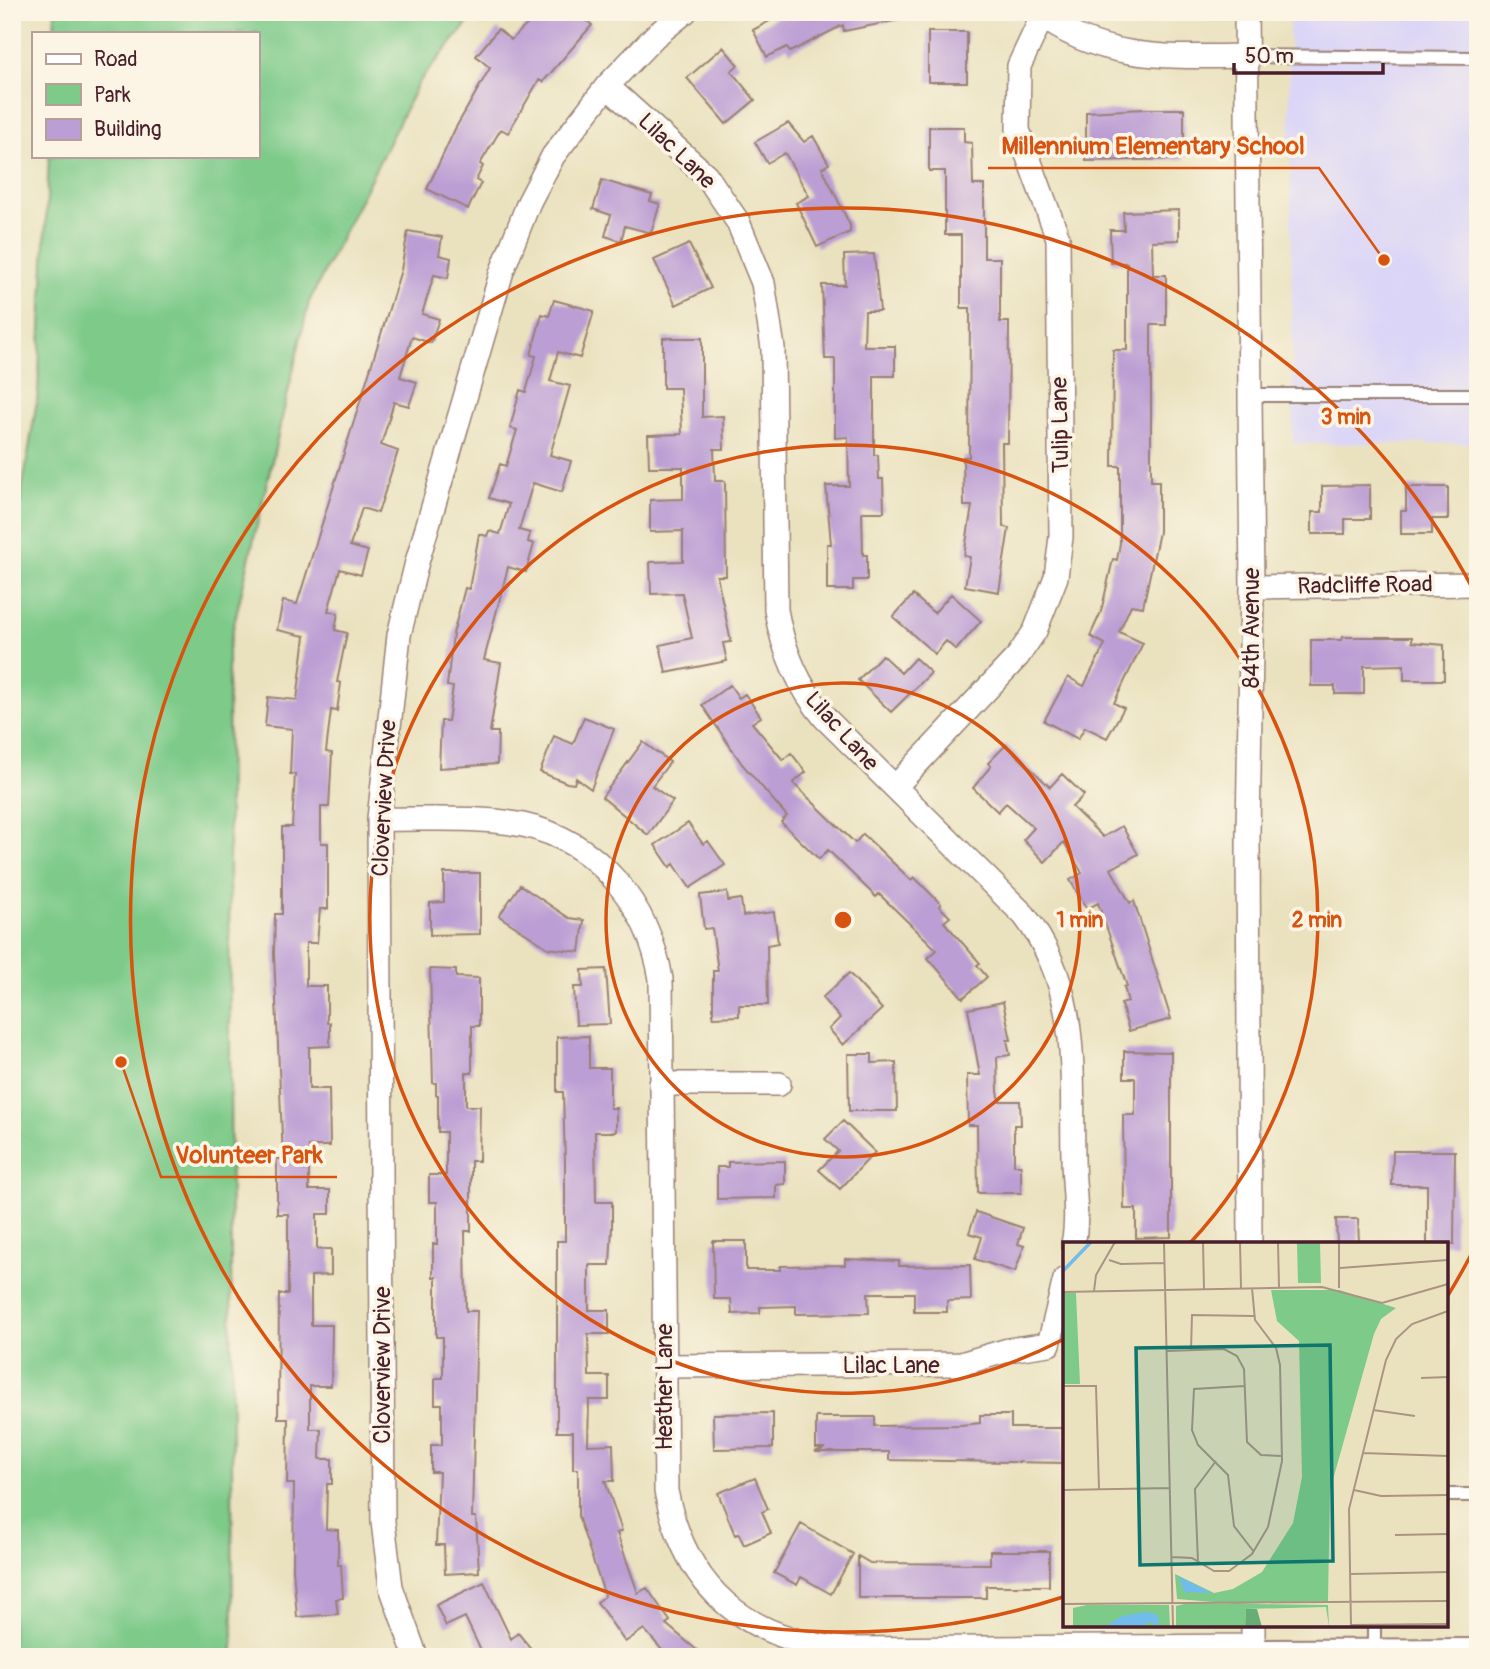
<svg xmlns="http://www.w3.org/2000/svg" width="1490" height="1669" viewBox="0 0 1490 1669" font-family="Pangolin,sans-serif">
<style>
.built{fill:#dbd6f7}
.green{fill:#7dca89;stroke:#64745a;stroke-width:2}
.building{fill:#bb9ed4}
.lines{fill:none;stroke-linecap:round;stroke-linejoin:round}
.service-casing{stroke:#9a8075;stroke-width:16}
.minor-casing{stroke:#9a8075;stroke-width:26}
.service{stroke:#fff;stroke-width:12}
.minor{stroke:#fff;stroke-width:23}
.ring{fill:none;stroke:#d8530f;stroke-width:3.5}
.labels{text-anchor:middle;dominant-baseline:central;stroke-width:7;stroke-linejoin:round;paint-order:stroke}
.street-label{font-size:23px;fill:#4a1f2b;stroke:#fcf5e5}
.inset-river{fill:none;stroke:#72bceb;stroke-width:3.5}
.inset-road{fill:none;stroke:#aa9484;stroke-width:2}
.view{fill:#0f766e;fill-opacity:0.15;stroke:#0f766e;stroke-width:3.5}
.inset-edge{fill:none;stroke:#4a1f2b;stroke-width:3.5}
.centre{fill:#d8530f;stroke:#fcf5e5;stroke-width:3.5}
.ring-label{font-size:21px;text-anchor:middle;font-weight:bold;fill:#d8530f;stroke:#fcf5e5;stroke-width:7;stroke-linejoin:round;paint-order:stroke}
.leader{fill:none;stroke:#d8530f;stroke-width:2.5}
.callout-dot{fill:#d8530f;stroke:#fcf5e5;stroke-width:2.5}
.callout-label{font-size:24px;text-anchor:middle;font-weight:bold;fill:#d8530f;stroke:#fcf5e5;stroke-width:7;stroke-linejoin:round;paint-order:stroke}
</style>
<rect width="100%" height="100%" fill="#fcf5e5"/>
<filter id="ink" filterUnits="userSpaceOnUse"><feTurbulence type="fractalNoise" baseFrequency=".0143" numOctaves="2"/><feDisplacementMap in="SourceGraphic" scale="14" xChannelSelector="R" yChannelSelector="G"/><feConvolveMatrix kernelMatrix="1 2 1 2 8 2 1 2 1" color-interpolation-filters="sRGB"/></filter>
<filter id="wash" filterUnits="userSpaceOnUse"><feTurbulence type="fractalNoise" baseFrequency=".00686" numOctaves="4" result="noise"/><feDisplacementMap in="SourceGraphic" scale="28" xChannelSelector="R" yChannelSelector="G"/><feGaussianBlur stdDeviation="1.57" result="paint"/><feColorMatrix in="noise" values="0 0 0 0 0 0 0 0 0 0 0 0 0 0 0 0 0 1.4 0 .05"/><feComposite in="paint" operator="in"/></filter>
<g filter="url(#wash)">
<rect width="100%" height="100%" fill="#eae2bf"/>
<path class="built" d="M1289,12H1478V443L1293,444Z"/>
<path class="green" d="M55,12H477L419,82L309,302L228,650L233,1657H12V552L38,394L49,156H257V33H54Z"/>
<g id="blocks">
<path class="building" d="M540,12H577L592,25L543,82L539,80L508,133L501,129L480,164L483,166L476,180L481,183L468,209L427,189L455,129L490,68L476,56L498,29L511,40Z
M786,12H898L899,20L844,31L843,25L790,52L787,47L767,57L753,30Z
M928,32H967V82H928Z
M723,47L738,65L731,71L755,100L726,124L687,78Z
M1145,109H1184V159L1086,161V112Z
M788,123L804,142L813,136L829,164L822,168L850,225V232L817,247L796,203L809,196L785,153L767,163L755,142Z
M929,127H964V142L972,143L973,185H984V258H1000V322H1009L1008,443H1002L1003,527L1009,528L999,592L965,586L970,557L964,556L972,506H964L963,457H969L970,308H961V235H945V171H929Z
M602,180L652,195L650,201L660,204L651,233L625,226L621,241L605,236L611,215L593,209Z
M1179,210V240L1152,241L1153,275H1166V325H1151V481H1159V532L1143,607L1131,605L1119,632L1143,643L1114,703L1124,708L1107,738L1085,727L1078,739L1044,721L1068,677L1084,686L1105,644L1090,636L1101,612L1113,559L1117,560L1120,543V466H1112L1113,350H1127V263H1111L1110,230H1124L1123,212Z
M408,231L442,237L439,255L451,258L448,278L434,275L422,314L439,319L431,343L412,337L400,377L417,382L409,406L394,402L381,445L398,451L378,513L362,508L350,546L368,551L361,575L340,569L328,611L338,613L335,630L347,633L337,682L341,683L337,711L331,710L326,752L332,753L329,807H321V843H328V909H320L317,943H306V986H327V1023H330V1046L309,1047V1089H329L330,1146H309V1190H330V1214H317V1249H331V1275L311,1276V1325H332L331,1386H310V1429H321L320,1459H332V1484H327L326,1529L338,1530V1565H341L343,1598L336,1599L338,1614L297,1617L293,1569L294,1484H287L288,1418H278L279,1294H288V1214H277V1159H283L274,954L275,914H282V827H292L295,774H290L292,729L265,726L268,697L297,700L305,636L277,630L283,601L297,604L401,270Z
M689,244L711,288L676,305L654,260Z
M874,254L880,311H865L864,346H895V376H874V455H878L879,479H883L884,512H862L863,555H867V580H853V590H827V544H831L826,486H849L848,437L835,438V359H825L822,285H845L844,255Z
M554,300L594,311L580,358L558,352L550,381L570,386L550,455L571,461L562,492L533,483L519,530L530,533L528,542L534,544L526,572L508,567L484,660L501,663L490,732H498L497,764L439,768L441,721H448L453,687L447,686L453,634L465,588L469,589L479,534L487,536L489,531L500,534L509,504L489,498L500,464L506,466L517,430L510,428L520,390L526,392L536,356L531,355L542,314L549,316Z
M663,338H702V417L723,416L724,449H714L715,481H725L726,576H717L731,642L723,643L727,661L666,673L660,645L692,638L682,593L651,594L650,562L683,561V531L650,532V500L683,499V467H649L648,435L682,434L680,388H663Z
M1370,485V519H1345V534H1312V512H1322V486Z
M1406,487H1448V519H1432V534H1401V511H1406Z
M951,594L981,621L956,650L946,641L935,654L893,617L913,595L934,613Z
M1343,637H1412V642L1444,645V680H1404V665L1364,666V694H1335V686H1311V640H1342Z
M882,655L901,673L915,658L931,673L891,712L858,680Z
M730,685L739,698L745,694L761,717L752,723L783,760L791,753L806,772L793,783L855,843L863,834L911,880L914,877L941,904L939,906L950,917L944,922L980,963L977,965L987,977L963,998L928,958L937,950L879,894L876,897L828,850L819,859L781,822L787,816L742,764L702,705Z
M584,717L614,729L591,789L576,778L574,784L567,783L540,772L554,736L573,744Z
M643,742L670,762L652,786L673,801L648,835L602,797Z
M1006,745L1050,787L1062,774L1084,795L1072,807L1103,837L1122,826L1138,854L1111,869L1130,903L1134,901L1171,1019L1129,1031L1121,1004L1128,1002L1124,987L1127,986L1098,903L1087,909L1070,880L1082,873L1064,842L1045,862L1023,840L1034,828L1006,803L998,812L973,788L991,766L988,763Z
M688,823L703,844L708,841L725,865L690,888L674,864L670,867L655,845Z
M444,873H480V934L430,935V903L444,902Z
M520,885L569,918L584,920L580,952L548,948L499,916Z
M727,892L728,901L741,899L743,916L774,912L778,943L767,945L768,1005H739V1016L713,1017V971H718L712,928L704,929L700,895Z
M430,969L456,970V977L479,978V1026H472V1073H466V1106H480L479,1161H471V1231H465L466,1311H477L472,1517H476L479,1572L445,1574L444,1545H436L439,1472H431V1445H442V1404H435V1378H443V1337H436V1277H433V1244H437V1202H429V1175H446V1132H438V1095H436V1083H433Z
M606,969L610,1024L576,1025L574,987H583L582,970Z
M849,973L882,1009L843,1045L829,1029L840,1018L822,998Z
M1003,1002L1011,1040H1007L1010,1055L997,1057L998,1092L1000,1101H1020L1021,1125H1014V1165H1021V1193H978L977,1125H968L967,1075H980L968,1009Z
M589,1036V1068H610V1108H616V1132H595L596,1202H612V1226L610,1265H589V1310H609V1334H588L589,1376H609V1400H589L588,1445L613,1444L614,1481H605L622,1531L617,1533L638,1593L647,1588L670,1621L666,1624L705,1657H668L644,1629L625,1642L597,1602L605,1596L578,1516V1469H573V1432H557V1241H565V1163L563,1092H557V1037Z
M1124,1051L1171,1052V1237L1136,1238V1209H1124L1123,1115H1135V1078H1124Z
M848,1054H872V1063L896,1062L897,1111H849Z
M843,1121L875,1152L840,1189L819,1170L838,1151L825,1139Z
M1393,1151H1455L1454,1244H1427V1185H1392Z
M785,1161V1184L776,1185V1198L717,1199V1167H728V1162Z
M976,1212L1023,1228L1018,1244L1024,1246L1015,1272L975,1259L982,1237L969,1233Z
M1336,1219H1358L1359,1244H1337Z
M713,1241H746V1270H780V1266L845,1265V1259L899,1261V1266L970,1265L971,1300L947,1301V1312H914V1293H868L869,1313L796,1314V1306L760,1307V1313L732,1314L731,1299H714Z
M773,1413V1448L714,1449L713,1414Z
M980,1415H1011V1428H1065V1463L889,1460V1452H815L825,1448H816V1417H875V1426L961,1425L980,1423Z
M755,1478L768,1509L762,1512L771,1533L744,1545L739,1534L735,1535L718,1493Z
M801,1524L853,1554L831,1594L801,1577L797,1585L774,1573Z
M990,1551H1049V1586H986V1598H858V1556L870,1563L990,1564Z
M484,1582L511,1639L518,1633L538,1657H484L465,1617L446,1626L436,1605Z"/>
</g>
</g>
<g filter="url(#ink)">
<use href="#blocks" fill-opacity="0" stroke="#9a8075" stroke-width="2"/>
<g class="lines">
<g class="service-casing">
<path id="service" d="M1246,56L1478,58
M1248,395H1478
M1446,1495H1478
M1374,1625V1645
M1253,1646L1478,1645"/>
</g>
<g class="minor-casing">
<path id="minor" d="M1037,12C1099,62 1171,57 1246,56
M1246,12L1252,587L1248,834L1250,1244
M607,86L706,175L738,222L763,283L773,348L776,610C783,651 798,686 825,718L1024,915C1081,989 1071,1069 1073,1157C1073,1185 1079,1217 1073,1244
M1252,587L1478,584
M895,787L1018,656L1035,631L1056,577L1061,537L1058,238L1018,130L1019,66L1042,17
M379,819C426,820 477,816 523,825C598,841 649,906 661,979L666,1491C686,1590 746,1640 846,1649L1253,1646
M661,1084H779
M664,1366L961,1364L1008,1350L1049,1344L1065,1279
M1253,1625V1657
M416,1657L391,1587L383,1522L379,819L399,635L417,562L502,271L529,202L553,156L607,86L655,36L685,12"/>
</g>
<use href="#service" class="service"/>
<use href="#minor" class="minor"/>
</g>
</g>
<g class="ring">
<circle cx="843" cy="920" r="237"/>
<path d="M1062 1340A474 474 0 1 1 1190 1243"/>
<path d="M1477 1243A712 712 0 0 1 1447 1297M1063 1597A712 712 0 1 1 1477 597"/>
</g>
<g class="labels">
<g class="street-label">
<text transform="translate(677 151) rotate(44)">Lilac Lane</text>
<text transform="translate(1060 425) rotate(-91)">Tulip Lane</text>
<text transform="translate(1365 585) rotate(-1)">Radcliffe Road</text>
<text transform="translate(1251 628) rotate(-90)">84th Avenue</text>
<text transform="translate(842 731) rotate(48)">Lilac Lane</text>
<text transform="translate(384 798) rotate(-87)">Cloverview Drive</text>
<text transform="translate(382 1365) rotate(-90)">Cloverview Drive</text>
<text x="891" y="1365">Lilac Lane</text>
<text transform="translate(664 1387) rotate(-90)">Heather Lane</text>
</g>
</g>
<g transform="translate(1063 1242)">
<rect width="385" height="385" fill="#eae2bf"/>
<path d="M234,0H257L258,41H235ZM208,48H276L333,66L318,77L311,92L267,248L265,359L175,362L114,357L112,332L151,351L170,347L199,330L230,281L239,235L236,99L214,79ZM0,51H13L17,142H0ZM125,361L265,363L266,385L263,365L183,367L182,385H113V364ZM24,363H106L107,385H10V366Z" fill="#7dca89"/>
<path d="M183,367H194L199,385H182Z" fill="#66ae75"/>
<path d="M116,335L119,336L149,351L121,350ZM83,370L95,373L96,385L87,380L77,385H41L59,374Z" fill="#72bceb"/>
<path class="inset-river" d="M0,29L28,0"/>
<path class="inset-road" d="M101,0L110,385M140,0L141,47M177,0L178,46M215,0L216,45M276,0V46M46,18L58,22L101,21M277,26L385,18M31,49L33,33L52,0M0,50L259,45L319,61L385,42M128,108L129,73L191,74M104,109L161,107L174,114L181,127L184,200L198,213L219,214M358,136L385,135M0,144H33L36,247M181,144L131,147L129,188L135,203L165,233L171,284L191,310M310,168L352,174M300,211L385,214M0,248L107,246M291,248L318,254L385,253M332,293L385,292M109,315L129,316L151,329H166L189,312L205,285L219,219L217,123L213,106L192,78L189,46M135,320L132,247L153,219M287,332L385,330M0,362L385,359M288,383L385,382M288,385L286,267L323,118L333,97L349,82L385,69"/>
<path class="view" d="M267,103L270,319L77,323L73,106Z"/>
<rect width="385" height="385" class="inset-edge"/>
</g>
<circle cx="843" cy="920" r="10" class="centre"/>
<g class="ring-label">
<text x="1346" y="424">3 min</text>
<text x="1080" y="927">1 min</text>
<text x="1317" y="927">2 min</text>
</g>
<path class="leader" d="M1384 260L1319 168H988M121 1062L161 1177H337"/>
<g class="callout-dot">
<circle cx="1384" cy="260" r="7"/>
<circle cx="121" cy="1062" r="7"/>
</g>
<g class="callout-label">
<text x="1153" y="154">Millennium Elementary School</text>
<text x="249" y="1163">Volunteer Park</text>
</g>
<rect width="1490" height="1669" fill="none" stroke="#fcf5e5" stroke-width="42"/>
<rect x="32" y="32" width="228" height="126" fill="#fcf5e5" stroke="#b59f9b" stroke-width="2"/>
<rect x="46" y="54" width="35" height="10" fill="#ffffff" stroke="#b59f9b" stroke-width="2"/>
<text x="94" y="66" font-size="21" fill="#4a1f2b">Road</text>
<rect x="46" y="84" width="35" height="21" fill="#7dca89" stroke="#b59f9b" stroke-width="2"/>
<text x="94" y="102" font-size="21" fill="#4a1f2b">Park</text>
<rect x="46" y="119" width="35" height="21" fill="#bb9ed4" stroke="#b59f9b" stroke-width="2"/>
<text x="94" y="136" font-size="21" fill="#4a1f2b">Building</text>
<path d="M1234 63v10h149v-10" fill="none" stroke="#4a1f2b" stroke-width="3.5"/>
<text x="1245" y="63" font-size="21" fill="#4a1f2b" stroke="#fcf5e5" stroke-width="5" paint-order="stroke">50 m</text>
</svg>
